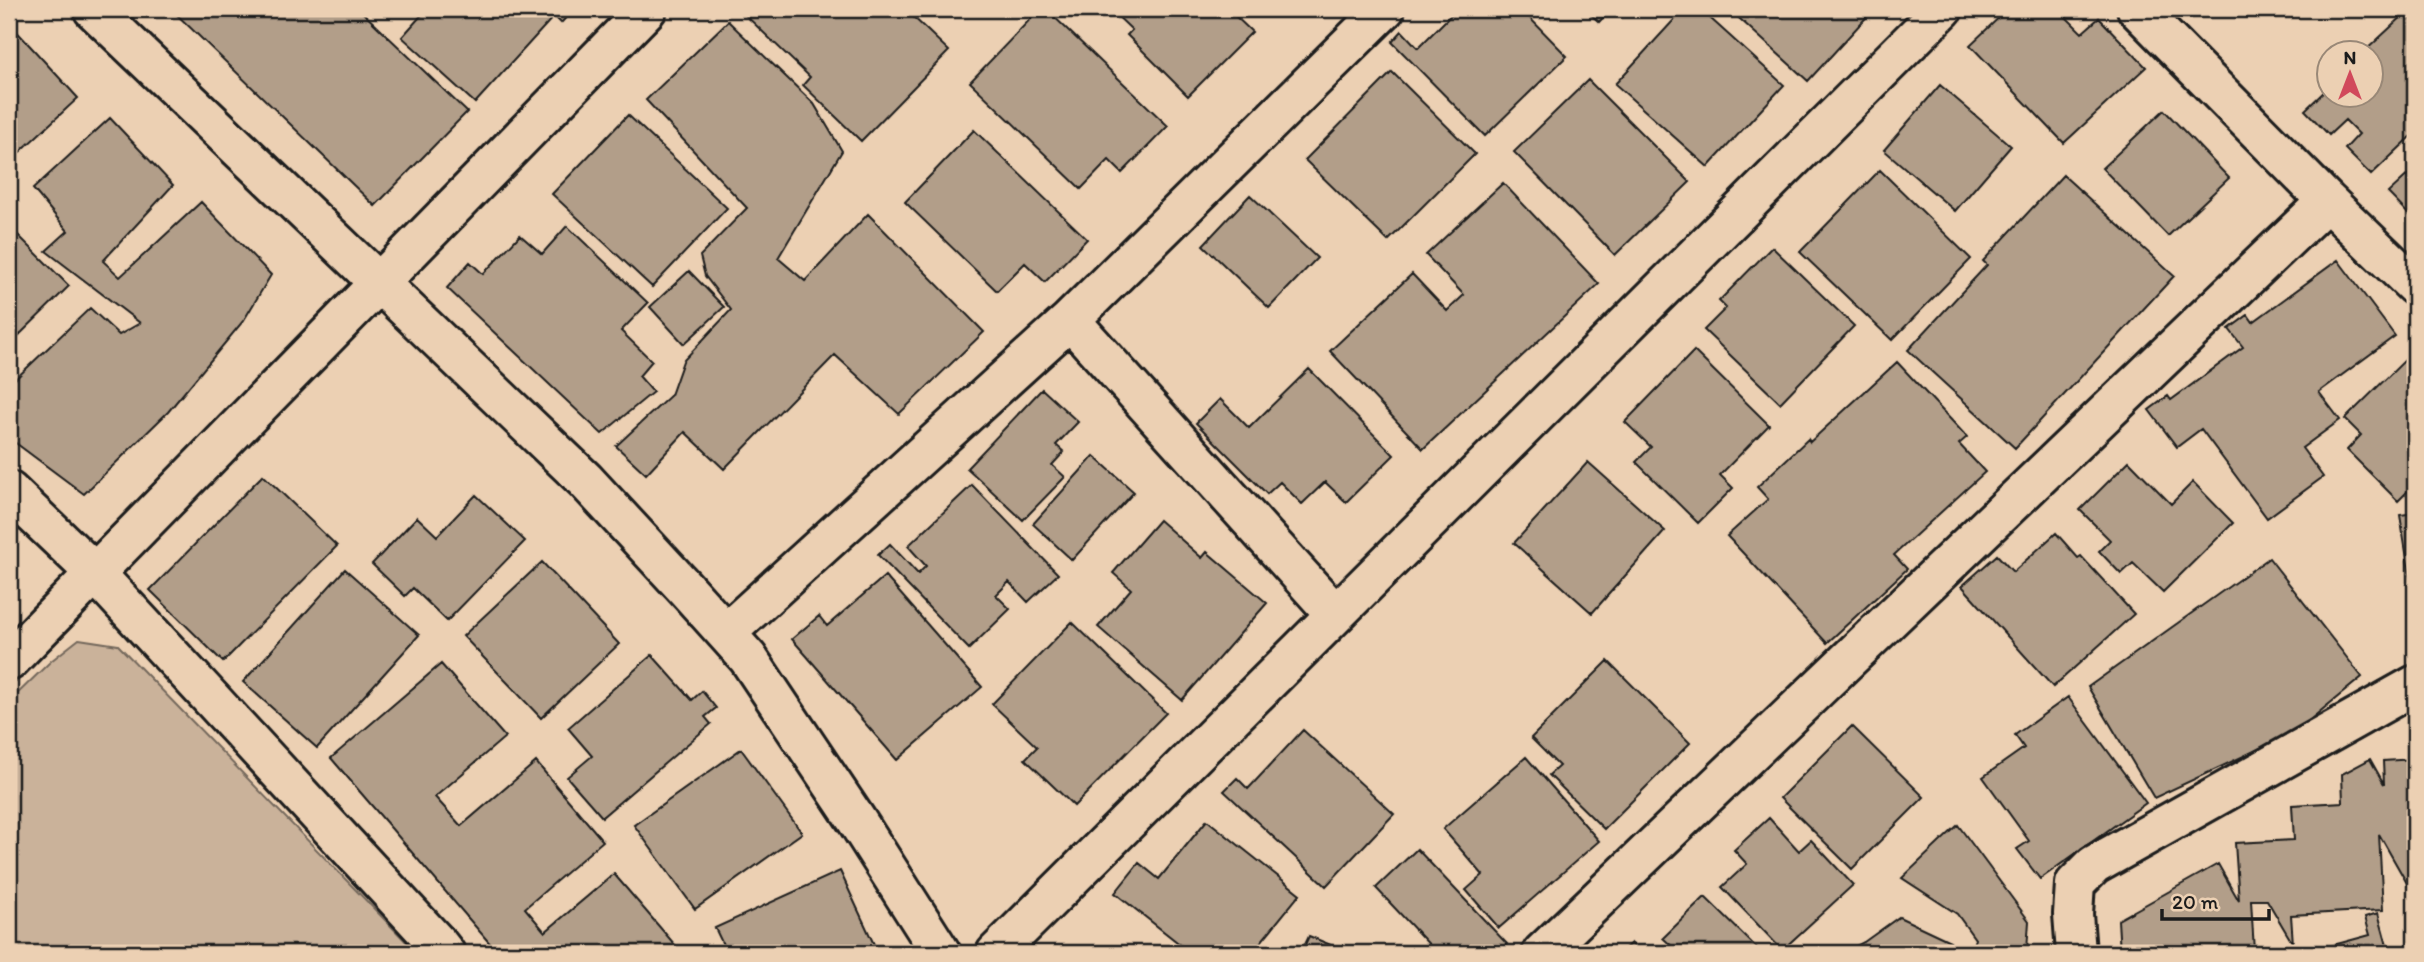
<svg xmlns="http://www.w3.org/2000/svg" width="2424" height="962" viewBox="0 0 2424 962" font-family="Itim,sans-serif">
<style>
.green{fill:#cab29a;stroke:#73675b;stroke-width:2}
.building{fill:#b29e89;stroke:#1c1c1c;stroke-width:2}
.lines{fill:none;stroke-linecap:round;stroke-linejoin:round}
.street-casing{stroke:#1c1c1c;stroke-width:44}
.street{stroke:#ecd0b3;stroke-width:38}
</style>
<rect width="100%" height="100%" fill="#ecd0b3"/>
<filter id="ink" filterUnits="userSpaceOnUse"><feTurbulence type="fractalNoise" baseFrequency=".0143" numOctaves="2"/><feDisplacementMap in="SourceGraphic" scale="14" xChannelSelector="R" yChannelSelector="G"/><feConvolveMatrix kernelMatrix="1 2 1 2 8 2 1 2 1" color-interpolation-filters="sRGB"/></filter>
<g filter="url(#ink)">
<path class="green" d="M9,531L12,534L15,570L9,609Z
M79,639L118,645L417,953H9V702L51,661Z"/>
<path class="building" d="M171,9H359L467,112L375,206Z
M427,9H426H574L561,23L554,16L475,103L402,37Z
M739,9H905L949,51L861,141L803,85L810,77Z
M1040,9H1046L1168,126L1122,173L1109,160L1081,189L970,82Z
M1110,9H1228L1252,32L1188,96L1127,35L1132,30Z
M1457,9H1521L1567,56L1485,136L1392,42L1402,31L1418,48Z
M1585,9H1611L1599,22Z
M1684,9H1700L1784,85L1708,167L1615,84Z
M1729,9H1874L1808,81Z
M2008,9H2058L2082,33L2099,18L2146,67L2064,143L1970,45Z
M2406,13L2415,23V133L2371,175L2345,149L2359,134L2345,120L2329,135L2305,110L2330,86V94H2372V52H2364Z
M728,21L814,104L842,151L778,258L805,281L868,214L984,332L899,414L835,355L724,469L685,432L646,474L616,446L671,395L683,361L731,310L705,276L700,256L747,208L646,100Z
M9,23L78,98L9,162Z
M1392,72L1475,154L1388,241L1305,160Z
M1588,80L1690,182L1615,255L1514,152Z
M1940,85L2011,146L1955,211L1884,150Z
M2164,110L2229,178L2168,236L2102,168Z
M628,115L727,208L652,287L552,194Z
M110,118L173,185L103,261L120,277L201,202L271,275L244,320L168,412L84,494L9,438V385L90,308L119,335L140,323L46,251L68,231L33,189Z
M974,130L1087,239L1045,282L1025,263L997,291L905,202Z
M2415,168V221L2388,193Z
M1880,170L1971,259L1892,340L1800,252Z
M2063,175L2174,276L2015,448L1908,350L1987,265L1983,261Z
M1503,183L1599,284L1423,449L1330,351L1412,274L1447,311L1464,295L1426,255Z
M1250,195L1317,258L1269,308L1203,245Z
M9,226L69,286L9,345Z
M567,226L648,303L621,331L652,361L639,376L653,392L602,434L447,288L470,262L483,274L520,235L542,254Z
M1772,247L1854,326L1780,403L1704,330L1726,308L1719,301Z
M2338,260L2395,336L2319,392L2340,420L2302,448L2323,477L2267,518L2201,429L2177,447L2149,410L2168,396L2171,400L2243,347L2229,329L2248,315L2253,322Z
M689,271L724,307L684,344L650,307Z
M1694,351L1769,425L1720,475L1733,488L1698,523L1636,462L1651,447L1625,422Z
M2414,351L2415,484L2398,501L2347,450L2361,435L2345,419Z
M1897,362L1967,437L1959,444L1985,472L1894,555L1907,569L1827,643L1727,536L1768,499L1757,487L1808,439L1810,442Z
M1309,369L1394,455L1346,502L1325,482L1302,504L1280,482L1267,494L1196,423L1220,399L1249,428Z
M1042,389L1078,422L1056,445L1064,452L1052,465L1065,477L1023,520L967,468Z
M1094,456L1134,492L1072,560L1033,524Z
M2129,461L2171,504L2193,482L2233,523L2163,592L2133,563L2121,574L2099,551L2110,540L2080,510Z
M1588,462L1665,531L1592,613L1514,543Z
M263,475L337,546L223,662L150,590Z
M972,485L1058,574L1028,602L1009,582L996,595L1010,609L969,649L878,555L890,544L918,574L926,566L908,546Z
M476,495L525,541L447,621L413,588L405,596L372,564L417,517L437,536Z
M2415,513V608L2400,515Z
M1159,520L1202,558L1207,552L1267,603L1182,700L1098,627L1131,589L1113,573Z
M2056,533L2078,558L2081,556L2134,614L2053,687L1962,586L1997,555L2013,572Z
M2269,558L2362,677L2295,732L2154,798L2088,687Z
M542,562L619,644L541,718L463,636Z
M345,569L419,635L317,748L243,682Z
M885,576L982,687L897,760L792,639L819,616L827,626Z
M1072,622L1166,713L1074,806L1025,759L1037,747L992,704Z
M652,655L692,700L702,691L716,708L705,717L711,724L602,817L567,777L592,756L568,728Z
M1608,661L1690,743L1604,829L1549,775L1559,766L1531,738Z
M441,664L505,737L435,797L461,826L536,762L603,841L525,908L545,932L614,874L682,953H498L331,758Z
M2068,697L2146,803L2040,879L2017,849L2029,841L1983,777L2024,748L2015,735Z
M1852,726L1924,797L1852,869L1780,798Z
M1303,730L1394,814L1326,886L1224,791L1237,778L1248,789Z
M741,749L802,833L695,909L634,825Z
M1526,757L1599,841L1499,928L1466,890L1483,875L1443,829Z
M2370,759L2384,784L2383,761L2415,759V890L2412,892L2379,834L2383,910L2291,915L2293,944L2267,900H2251L2254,951L2250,953H2120L2118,920L2218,864L2239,901L2235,843L2294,840L2292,805L2343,802L2342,774Z
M1769,818L1799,851L1811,840L1853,885L1782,950L1722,887L1747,864L1734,850Z
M1207,820L1300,894L1252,953H1191L1115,893L1139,863L1159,879Z
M1958,825L2029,921L2027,950L2020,953H1965L1970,952L1975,939L1957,914L1902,878Z
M1417,849L1507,944L1497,953H1437L1376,888Z
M840,871L878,953H727L715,928Z
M1705,897L1762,953H1679L1663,938Z
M2378,913L2389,953H2304L2370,935L2365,917Z
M1899,917L1950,941L1953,953H1843L1864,942Z
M1309,936L1350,953H1301Z
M1631,943L1640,953H1620Z"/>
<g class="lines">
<g class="street-casing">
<path id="street" d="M93,9L585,480L686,589L748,658L857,821L941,953
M2137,9L2327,201L2415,286
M9,491L95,573L438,944L445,953
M1335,614L1070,320L1385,9
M726,633L1070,320
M9,661L647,9
M996,953L1943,9
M1542,953L2327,201
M2076,953L2073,914L2075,884L2094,865L2415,685"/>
</g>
<use href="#street" class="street"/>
</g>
</g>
<rect width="2424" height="962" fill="none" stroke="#ecd0b3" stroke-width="35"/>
<rect x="18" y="18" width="2389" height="927" fill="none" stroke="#1c1c1c" stroke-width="2.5" filter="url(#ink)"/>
<g transform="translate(2350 74)"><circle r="33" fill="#ecd0b3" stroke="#998877" stroke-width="2"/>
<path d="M0-5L12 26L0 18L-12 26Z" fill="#d1495b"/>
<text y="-10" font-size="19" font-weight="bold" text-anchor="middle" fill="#1c1c1c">N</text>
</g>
<path d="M2162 909v10h107v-10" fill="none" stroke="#1c1c1c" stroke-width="3.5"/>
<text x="2172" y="909" font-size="21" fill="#1c1c1c" stroke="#ecd0b3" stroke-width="5" paint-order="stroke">20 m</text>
</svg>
